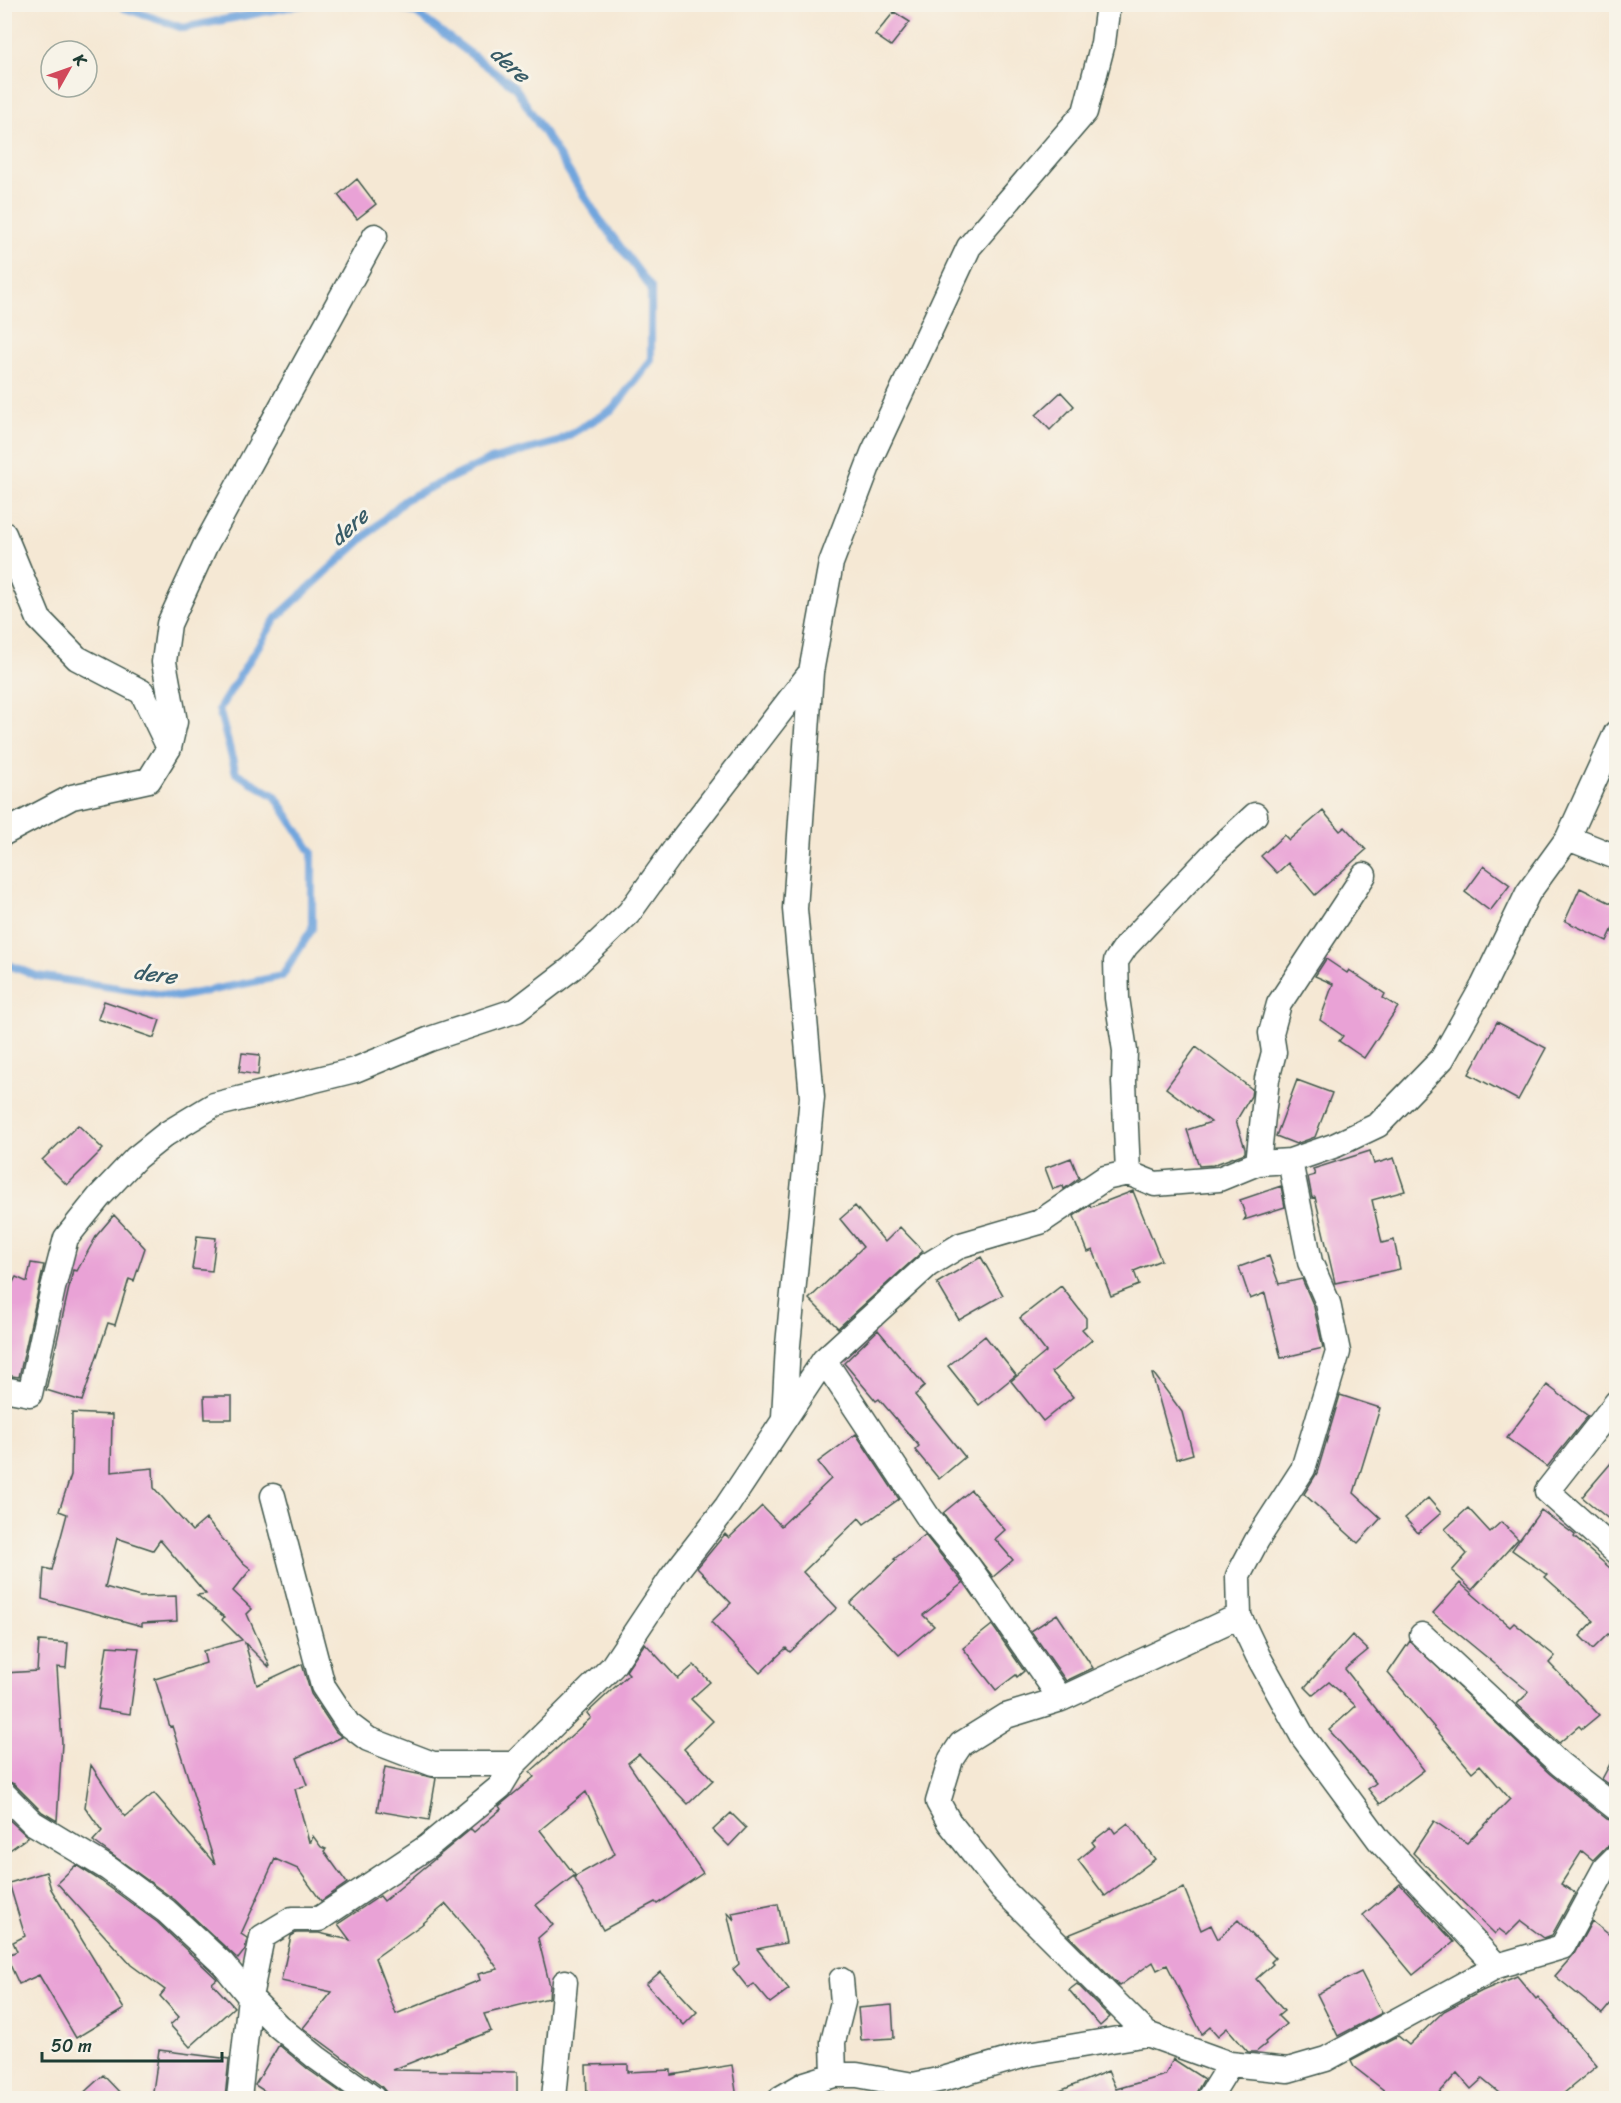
<svg xmlns="http://www.w3.org/2000/svg" width="1621" height="2103" viewBox="0 0 1621 2103" font-family="Sriracha,sans-serif">
<style>
.lines{fill:none;stroke-linecap:round;stroke-linejoin:round}
.stream{stroke:#71a5dd;stroke-width:8}
.building{fill:#e9a2d6;fill-rule:evenodd}
.minor-casing{stroke:#3f574c;stroke-width:27}
.minor{stroke:#fff;stroke-width:24}
.labels{text-anchor:middle;dominant-baseline:central;stroke-width:6;stroke-linejoin:round;paint-order:stroke}
.water-label{font-size:22px;font-style:italic;fill:#385c67;stroke:#f7f3e8}
</style>
<rect width="100%" height="100%" fill="#f7f3e8"/>
<filter id="ink" filterUnits="userSpaceOnUse"><feTurbulence type="fractalNoise" baseFrequency=".0167" numOctaves="2"/><feDisplacementMap in="SourceGraphic" scale="12" xChannelSelector="R" yChannelSelector="G"/><feConvolveMatrix kernelMatrix="1 2 1 2 8 2 1 2 1" color-interpolation-filters="sRGB"/></filter>
<filter id="wash" filterUnits="userSpaceOnUse"><feTurbulence type="fractalNoise" baseFrequency=".008" numOctaves="4" result="noise"/><feDisplacementMap in="SourceGraphic" scale="24" xChannelSelector="R" yChannelSelector="G"/><feGaussianBlur stdDeviation="1.35" result="paint"/><feColorMatrix in="noise" values="0 0 0 0 0 0 0 0 0 0 0 0 0 0 0 0 0 1.4 0 .05"/><feComposite in="paint" operator="in"/></filter>
<g filter="url(#wash)">
<rect width="100%" height="100%" fill="#f5e8d4"/>
<g class="lines">
<path class="stream" d="M121,4L124,8L183,28L304,4
M4,963L37,976L178,997L282,976L312,929V853L275,796L236,773L219,709L276,618L406,499L487,461L557,442L613,409L651,360V288L597,216L515,87L416,13L388,4"/>
</g>
<g id="blocks">
<path class="building" d="M894,12L910,22L891,46L875,35Z
M357,179L376,204L357,219L338,195Z
M1061,392L1074,406L1050,430L1036,415Z
M1323,811L1340,831L1345,827L1366,850L1315,895L1288,863L1277,873L1261,856L1284,835L1289,840Z
M1484,866L1510,885L1490,911L1465,892Z
M1580,888L1617,906V920L1607,941L1565,921Z
M1326,959L1347,973L1349,970L1385,994L1383,998L1398,1007L1364,1058L1339,1041L1343,1036L1320,1020L1333,984L1315,976Z
M104,1001L160,1020L154,1038L98,1019Z
M1497,1022L1546,1048L1518,1100L1469,1074Z
M1196,1047L1252,1089L1251,1096L1236,1121L1245,1148V1153L1213,1165L1199,1166L1187,1130L1211,1122L1166,1088Z
M242,1053L260,1055L258,1075L239,1072Z
M1297,1080L1332,1093L1315,1137L1296,1144L1276,1136Z
M78,1125L103,1149L67,1185L42,1160Z
M1370,1151L1374,1164L1394,1158L1405,1191L1372,1200L1382,1243L1394,1240L1400,1269L1335,1283L1315,1197L1312,1198L1308,1177L1315,1175L1313,1169Z
M1071,1158L1079,1178L1064,1189L1063,1186L1053,1189L1045,1168Z
M1281,1186L1285,1207L1244,1220L1246,1217L1240,1200Z
M1133,1191L1161,1260L1134,1271L1139,1285L1111,1296L1093,1250L1088,1252L1074,1216L1090,1205L1091,1207Z
M855,1206L885,1242L900,1227L923,1251L838,1328L809,1299L863,1247L840,1219Z
M114,1215L145,1248L134,1281L129,1279L115,1325L108,1323L82,1401L46,1390L73,1270L77,1271L97,1235Z
M197,1236L216,1238L212,1271L192,1269Z
M1269,1256L1279,1284L1302,1279L1314,1307L1323,1348L1281,1358L1265,1293L1250,1299L1239,1267Z
M981,1257L1003,1295L959,1320L937,1283Z
M31,1263L44,1265L19,1377L5,1375L4,1299L16,1277L27,1282Z
M1061,1286L1086,1318V1326L1082,1329L1092,1340L1052,1372L1073,1397L1043,1421L1011,1381L1046,1352L1020,1318Z
M878,1330L925,1386L915,1395L965,1457L939,1479L915,1450L919,1446L879,1399L876,1401L844,1363Z
M985,1336L1016,1375L979,1405L948,1366Z
M1152,1374H1154L1182,1412L1193,1454L1176,1459Z
M1547,1385L1588,1416L1547,1467L1507,1438Z
M1340,1395L1380,1408L1354,1493L1381,1518L1358,1543L1304,1494L1317,1473Z
M204,1396H232V1419H205Z
M72,1413L112,1415L111,1472L153,1468L154,1488L192,1531L206,1519L241,1561L251,1569L233,1591L252,1609L247,1614L270,1666L269,1667L245,1643L257,1685L302,1664L311,1694L336,1732L342,1737L297,1758L307,1785L295,1789L309,1842H311L313,1836L321,1847L326,1849L324,1851L347,1883L321,1901L298,1869L275,1859L241,1934L247,1938L245,1950L238,1959L175,1900L93,1841L102,1831L85,1807L91,1765L125,1817L154,1793L215,1864L172,1726L170,1727L155,1679L206,1663L203,1651L242,1640L222,1620L224,1617L197,1595L206,1594L160,1540L153,1550L117,1538L105,1587L140,1597L176,1596L177,1621L142,1623V1626L42,1599L44,1568L52,1570L67,1514L59,1511L71,1475Z
M856,1434L899,1499L864,1524L859,1518L803,1572L837,1608L790,1652L786,1648L760,1673L711,1622L731,1603L697,1568L725,1534L729,1538L762,1506L781,1526L831,1479L818,1462Z
M1617,1456V1526L1582,1497Z
M971,1490L1005,1530L995,1539L1013,1560L993,1577L943,1513Z
M1428,1498L1441,1513L1418,1533L1405,1518Z
M1468,1508L1490,1532L1501,1522L1518,1539L1472,1590L1452,1571L1467,1554L1445,1529Z
M1541,1510L1575,1535L1574,1537L1617,1574V1641L1608,1634L1593,1649L1580,1636L1594,1621L1545,1577L1547,1575L1512,1550Z
M925,1535L963,1583L923,1615L934,1626L899,1655L850,1603L896,1560L894,1559Z
M1460,1583L1510,1627L1514,1623L1555,1656L1549,1663L1599,1715L1582,1729L1579,1726L1559,1743L1517,1704L1529,1692L1433,1613Z
M1057,1614L1093,1668L1066,1681L1031,1631Z
M992,1625L1024,1671L1017,1677L1016,1675L996,1690L963,1648Z
M1352,1635L1368,1650L1345,1669L1424,1770L1380,1804L1368,1789L1376,1783L1329,1730L1356,1706L1329,1682L1313,1695L1305,1687Z
M39,1641L68,1643L66,1668L57,1667L62,1743L57,1821L42,1812L14,1784L4,1780V1673L37,1671Z
M1410,1641L1550,1774L1607,1819L1617,1822V1843L1606,1847L1593,1860L1582,1851L1561,1884L1575,1893L1552,1935L1544,1938L1521,1921L1507,1935L1499,1929L1495,1934L1413,1853L1434,1821L1467,1843L1510,1799L1480,1765L1472,1772L1388,1673Z
M645,1643L678,1679L694,1665L710,1682L691,1699L713,1721L684,1749L713,1780L688,1804L639,1754L628,1763L703,1873L657,1904L655,1902L603,1930L574,1877L615,1854L586,1792L540,1830L575,1875L536,1905L553,1925L538,1938L550,1986L549,1998L484,2014L491,2031L392,2070L517,2072V2098H387L386,2092L381,2086L303,2028L332,1992L281,1981L291,1936L296,1933H319L350,1940L338,1924L380,1896L384,1901L471,1829L474,1832L501,1809L499,1806L534,1777L530,1772L591,1718L587,1713L629,1674L626,1671ZM446,1904L481,1945L498,1969L478,1974L480,1980L396,2014L375,1958L421,1925Z
M107,1646L139,1648L130,1714L98,1709Z
M1617,1751V1790L1602,1779Z
M385,1767L436,1778L429,1820L377,1811Z
M731,1813L746,1828L729,1846L713,1830Z
M4,1815L28,1837L4,1854Z
M1128,1823L1155,1859L1105,1896L1078,1860L1095,1846L1092,1842L1111,1827L1115,1833Z
M76,1865L101,1881L157,1922L217,1979L212,1983L234,2007L190,2047L170,2025L179,2017L160,1996L165,1990L131,1965L57,1883Z
M46,1872L51,1889L124,2009L76,2038L39,1975L19,1984L6,1956L17,1951L13,1942L25,1936L9,1883Z
M1400,1884L1454,1942L1413,1975L1363,1915Z
M1184,1888L1201,1930L1211,1925L1218,1939L1238,1920L1275,1958L1271,1962L1273,1964L1256,1979L1284,2011L1278,2016L1286,2024L1265,2042L1266,2044L1256,2052H1248L1227,2028L1218,2036L1210,2027L1202,2034L1167,1965L1157,1970L1153,1962L1119,1986L1068,1935Z
M778,1904L786,1943L757,1949L789,1989L770,2003L754,1984L748,1988L733,1969L739,1964L727,1912L734,1920L732,1913Z
M1592,1921L1617,1941V1996L1602,2014L1555,1976L1574,1954Z
M660,1972L697,2012L684,2025L646,1984Z
M1361,1972L1382,2013L1338,2036L1317,1994Z
M1517,1976L1536,1999L1538,1997L1597,2066L1558,2098H1505L1482,2079L1471,2089L1457,2073L1435,2098H1394L1354,2067L1351,2061L1398,2036L1409,2045L1444,2011L1482,1991Z
M1077,1984L1110,2017L1100,2026L1069,1990Z
M892,2005L894,2038L861,2040L858,2008Z
M279,2045L309,2070L349,2098H275L255,2085Z
M159,2050L229,2059L225,2098H152Z
M1173,2059L1204,2079L1197,2091L1195,2098H1043L1108,2071L1116,2089L1165,2075Z
M628,2064V2072L671,2070V2075L732,2065L737,2098H587L586,2065Z
M103,2075L125,2098H78Z"/>
</g>
</g>
<g filter="url(#ink)">
<use href="#blocks" fill-opacity="0" stroke="#3f574c" stroke-width="1.5"/>
<g class="lines">
<g class="minor-casing">
<path id="minor" d="M4,534L39,619L77,658L142,692L169,748L149,780L72,797L4,833
M169,748L175,722L164,662L169,624L205,546L375,236
M1568,838L1616,857
M1290,1161L1310,1262L1328,1303L1338,1352L1303,1469L1257,1540L1238,1576L1239,1616L1258,1656L1303,1737L1379,1840L1497,1966
M1258,1163L1267,1079L1274,1052L1271,1033L1279,1004L1364,875
M1128,1173L1124,1082L1125,1051L1117,998L1116,961L1126,946L1216,851L1255,815
M824,1360L928,1517L969,1567L1061,1699
M4,1389L30,1394L53,1288L66,1238L99,1197L136,1158L166,1134L214,1105L355,1070L430,1039L517,1010L572,968L629,913L677,846L811,672
M1616,1403L1547,1491L1616,1552
M784,1417L788,1345L812,1097L795,909L811,672L831,563L873,453L969,247L1085,112L1103,43L1108,4
M273,1496L323,1686L348,1724L368,1739L433,1764H514
M1239,1616L1061,1699L1006,1716L961,1744L951,1759L938,1802L949,1822L1002,1889L1147,2034L1230,2064L1288,2070L1326,2059L1497,1966L1562,1947L1605,1868L1616,1857
M1422,1635L1560,1764L1616,1808
M4,1794L33,1823L109,1869L166,1911L223,1964L250,1997L278,2026L317,2058L373,2098
M834,2075L833,2042L843,2002L841,1980
M239,2098L250,1997L262,1937L292,1919H319L427,1847L500,1787L514,1764L612,1667L672,1577L727,1506L824,1360L928,1265L961,1245L1040,1222L1105,1178L1128,1173L1155,1184L1219,1179L1258,1163L1290,1161L1336,1145L1378,1125L1442,1059L1483,986L1528,893L1568,838L1616,733
M554,2098L565,1982
M781,2098L805,2084L834,2075H857L913,2085L943,2079L1029,2054L1147,2034
M1209,2098L1230,2064"/>
</g>
<use href="#minor" class="minor"/>
</g>
</g>
<g class="labels">
<g class="water-label">
<text transform="translate(510 64) rotate(41)">dere</text>
<text transform="translate(349 527) rotate(-43)">dere</text>
<text transform="translate(155 974) rotate(7)">dere</text>
</g>
</g>
<rect width="1621" height="2103" fill="none" stroke="#f7f3e8" stroke-width="24"/>
<g transform="translate(69 69) rotate(50)"><circle r="28" fill="#f7f3e8" stroke="#a1aaa0" stroke-width="1.5"/>
<path d="M0-4.5L10 22L0 15L-10 22Z" fill="#d1495b"/>
<text y="-9" font-size="16" font-weight="bold" text-anchor="middle" fill="#1f3d34">K</text>
</g>
<path d="M42 2052v9h180v-9" fill="none" stroke="#1f3d34" stroke-width="3"/>
<text x="51" y="2052" font-size="18" fill="#1f3d34" stroke="#f7f3e8" stroke-width="4.5" paint-order="stroke">50 m</text>
</svg>
